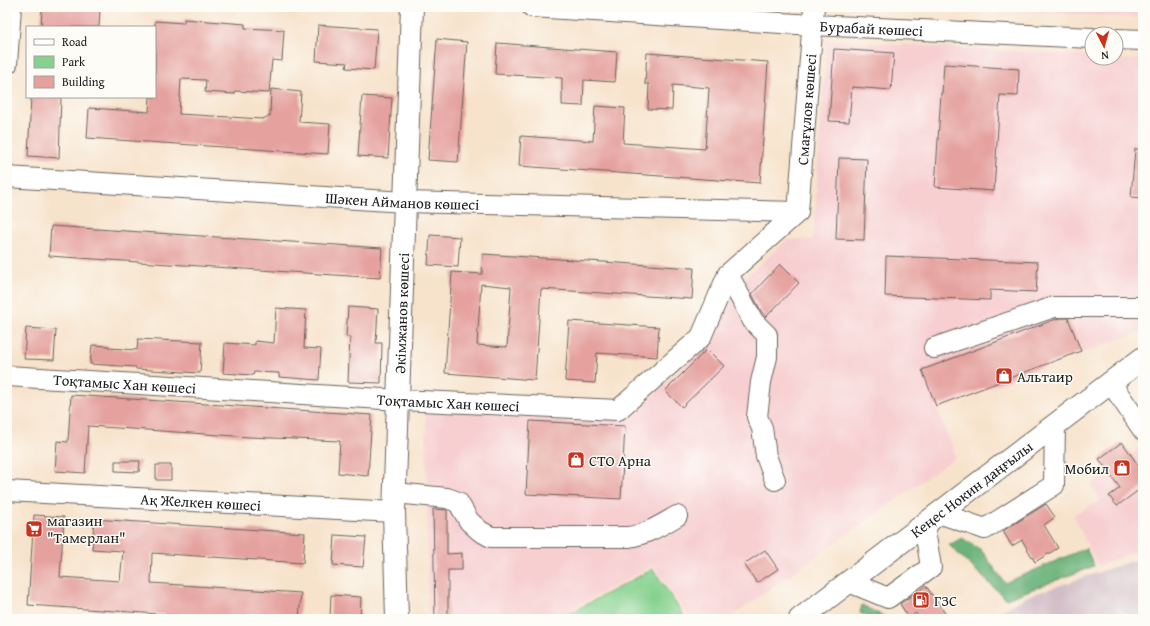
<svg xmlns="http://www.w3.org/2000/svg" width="1150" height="626" viewBox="0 0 1150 626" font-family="'Gentium Book Plus',serif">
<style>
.built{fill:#f7cfd1}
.industrial{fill:#d2bdc6}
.green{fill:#86d18f;stroke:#517656}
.forest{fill:#6cb37a;stroke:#44684b}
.building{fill:#e5a19e;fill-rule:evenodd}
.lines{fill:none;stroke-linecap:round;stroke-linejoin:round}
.minor-casing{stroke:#69625a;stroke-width:22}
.major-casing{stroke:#69625a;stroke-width:24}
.highway-casing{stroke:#69625a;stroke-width:24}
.minor{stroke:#fff;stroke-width:20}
.major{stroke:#fff;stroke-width:22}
.highway{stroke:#fff;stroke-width:22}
.labels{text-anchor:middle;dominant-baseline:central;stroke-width:3;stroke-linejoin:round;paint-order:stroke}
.street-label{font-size:15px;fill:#1c1c1c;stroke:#fdfcf7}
.poi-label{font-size:15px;fill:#1c1c1c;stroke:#fdfcf7;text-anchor:start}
</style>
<rect width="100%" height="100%" fill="#fdfcf7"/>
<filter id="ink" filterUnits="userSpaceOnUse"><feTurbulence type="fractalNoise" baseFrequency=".025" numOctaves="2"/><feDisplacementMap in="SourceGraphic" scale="8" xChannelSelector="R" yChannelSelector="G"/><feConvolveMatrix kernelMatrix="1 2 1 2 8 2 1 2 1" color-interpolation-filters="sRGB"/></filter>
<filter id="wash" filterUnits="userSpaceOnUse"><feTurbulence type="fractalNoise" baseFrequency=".012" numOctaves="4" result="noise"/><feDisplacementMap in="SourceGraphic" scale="16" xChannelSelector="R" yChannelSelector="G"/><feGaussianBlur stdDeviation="0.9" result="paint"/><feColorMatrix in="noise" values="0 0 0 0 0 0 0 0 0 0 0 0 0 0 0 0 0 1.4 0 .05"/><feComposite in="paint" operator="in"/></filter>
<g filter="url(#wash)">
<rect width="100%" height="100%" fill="#f7e3cc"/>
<path class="built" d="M953,7H1143V18L1013,10Z
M826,40L1092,56V58L1143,60V331L1084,352L937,409L956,457L728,619H690L654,565L554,619H428L426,408L631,418L710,340L731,290L787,240L813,239Z
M1122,442L1131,455L1140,447L1143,452V548L1098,566L1073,515L1101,500L1090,485L1108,472L1099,459Z"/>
<path class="industrial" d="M1143,559V619H988L1028,596L1129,562Z"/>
<path class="green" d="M653,569L686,619H559Z"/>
<path class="forest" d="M962,538L981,550L1005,583L1086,548L1094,566L1006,599L949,545Z
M862,605L889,619H873L860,613Z"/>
<g id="blocks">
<path class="building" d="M42,7L100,8L99,27H41Z
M184,19L245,24V28L284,30L282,61L272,60L269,93L235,91V94L205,92L206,80L181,79L179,114L262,119L270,116L271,89L301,92L299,122L330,124L328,154L87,138L89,108L149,112L150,97H155V21L184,23Z
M318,25L377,29L374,70L346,68L347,63L316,61Z
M437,39L467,42L458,162L428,160Z
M497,43L617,52L615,82L584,80L583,106L562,105V78L495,74Z
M834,49L894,53L891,90L852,87L849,122L829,121Z
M647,53L768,62L760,183L519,166L521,136L593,141L595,106L625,108L623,143L705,149L709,88L673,85L672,110L648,109L649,84H645Z
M944,64L1019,69L1018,96L1000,95L994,191L935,187L941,93H942Z
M362,96L392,98L388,158L358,156Z
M31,97H61L59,158L28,156Z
M1135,149H1143V198L1131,197Z
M839,158L867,159L864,240L836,239Z
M51,226L382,248L380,278L49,256Z
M430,235L460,237L458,267L428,265Z
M483,254L694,268L692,299L541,289L535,380L445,373L452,272L482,274ZM481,284L511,287L507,347L477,345Z
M886,256L1038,262L1036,292L990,290V300L885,296Z
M780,264L799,283L766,317L761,311L752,294Z
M348,307L378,309L376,343H382L381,383L348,382L350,337H346Z
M276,308L306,310L304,348L321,349L319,380L279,377V373L254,372L253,375L223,373L225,343L255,345V341L274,343Z
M1059,318H1068L1081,351L936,406L922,370Z
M569,321L659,327L657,357L597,353L595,383L565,381Z
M26,328L56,330L54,360L24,359Z
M138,339L202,342L200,373L136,369V367L90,364L92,345L109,346V348L137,350Z
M707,349L724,366L682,407L665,391Z
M71,395L372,415L368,476L338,473L340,441L249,437L88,426L85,473L55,471L57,441L68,442Z
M530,421L625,426L621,499L526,494Z
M1122,442L1143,472V487L1117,506L1109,496L1120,488L1099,459Z
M115,461H140L139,472L115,471Z
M156,465H171V480H156Z
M1046,504L1055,517L1044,525L1058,548L1035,562L1022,540L1012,546L1003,531Z
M433,509L447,510V554L462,553V570H448V619H435Z
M34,515L64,517L60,577L120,581L123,551L92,549L94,519L305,533L303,563L152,553L151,583L301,593L299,619H231L28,605Z
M335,535L366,537L363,567L333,565Z
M765,550L778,569L757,583L744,564Z
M926,586L949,619H920L916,613L909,618L900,604Z
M331,595L361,597L360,619H330Z"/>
</g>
</g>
<g filter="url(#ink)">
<use href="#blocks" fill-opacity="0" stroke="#69625a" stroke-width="1"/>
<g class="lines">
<g class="minor-casing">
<g id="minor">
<path id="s1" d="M532,7L813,25L1092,38"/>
<path d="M1116,39L1143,40"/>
<path d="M7,64L11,7"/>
<path id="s2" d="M7,177L405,202L798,212"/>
<path id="s3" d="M798,212L814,7"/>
<path d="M728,274L753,321L767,335V357L761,382L757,417L762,428L766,456L775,480"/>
<path d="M934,348L1054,307H1143"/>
<path id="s4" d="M7,376L399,400L618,410L701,337L728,274L798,212"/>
<path d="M1111,383L1143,430"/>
<path id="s5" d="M7,491L394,512"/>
<path d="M395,493L447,498L458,502L469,521L480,531L491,537H628C646,535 661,525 677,516"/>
<path d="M939,513L985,529L1054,485L1055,425"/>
<path d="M849,582L888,598L931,567L924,525"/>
</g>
</g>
<g class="major-casing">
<g id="major">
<path id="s6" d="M397,619L394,512L412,7"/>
</g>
</g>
<g class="highway-casing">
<g id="highway">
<path id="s7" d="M800,619L1143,358"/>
</g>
</g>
<use href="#minor" class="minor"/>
<use href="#major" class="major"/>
<use href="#highway" class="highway"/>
</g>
</g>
<defs>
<g id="shop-square" transform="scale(0.9)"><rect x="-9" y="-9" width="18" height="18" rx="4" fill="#c8321e" stroke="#fdfcf7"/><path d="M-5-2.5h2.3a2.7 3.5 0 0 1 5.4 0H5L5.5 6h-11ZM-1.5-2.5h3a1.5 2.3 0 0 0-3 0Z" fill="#fff"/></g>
<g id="supermarket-square" transform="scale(0.9)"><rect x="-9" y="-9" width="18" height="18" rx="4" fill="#c8321e" stroke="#fdfcf7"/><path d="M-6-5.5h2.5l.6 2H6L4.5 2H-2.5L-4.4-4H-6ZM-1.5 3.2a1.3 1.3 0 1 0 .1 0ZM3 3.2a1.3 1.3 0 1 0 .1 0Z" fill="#fff"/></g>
<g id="fuel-square" transform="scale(0.9)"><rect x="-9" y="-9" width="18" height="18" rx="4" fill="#c8321e" stroke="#fdfcf7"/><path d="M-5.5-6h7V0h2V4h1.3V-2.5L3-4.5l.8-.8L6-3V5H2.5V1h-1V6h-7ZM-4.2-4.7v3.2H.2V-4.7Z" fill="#fff"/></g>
</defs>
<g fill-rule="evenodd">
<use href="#shop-square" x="1004" y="376"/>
<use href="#shop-square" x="576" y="460"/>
<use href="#shop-square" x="1122" y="468"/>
<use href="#supermarket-square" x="34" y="529"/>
<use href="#fuel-square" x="921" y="600"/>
</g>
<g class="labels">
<g class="street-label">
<text stroke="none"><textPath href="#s1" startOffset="340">Бурабай көшесі</textPath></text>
<text stroke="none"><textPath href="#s3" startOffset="103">Смағұлов көшесі</textPath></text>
<text stroke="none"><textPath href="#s2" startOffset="396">Шәкен Айманов көшесі</textPath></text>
<text stroke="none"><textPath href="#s6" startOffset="306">Әкімжанов көшесі</textPath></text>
<text stroke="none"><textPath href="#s4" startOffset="118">Тоқтамыс Хан көшесі</textPath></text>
<text stroke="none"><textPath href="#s4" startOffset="442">Тоқтамыс Хан көшесі</textPath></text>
<text stroke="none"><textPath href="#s7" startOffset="215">Кеңес Нокин даңғылы</textPath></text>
<text stroke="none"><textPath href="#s5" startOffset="194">Ақ Желкен көшесі</textPath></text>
</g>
<g class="poi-label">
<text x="1017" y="376">Альтаир</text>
<text x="589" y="460">СТО Арна</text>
<text x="1109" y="468" text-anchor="end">Мобил</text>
<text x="47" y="520">магазин<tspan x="47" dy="17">"Тамерлан"</tspan></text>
<text x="934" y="600">ГЗС</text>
</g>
</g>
<rect width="1150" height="626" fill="none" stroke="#fdfcf7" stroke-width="24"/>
<rect x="26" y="26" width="130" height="72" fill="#fdfcf7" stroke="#a3a29f"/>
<rect x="34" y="39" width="20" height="6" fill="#ffffff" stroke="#a3a29f"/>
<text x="62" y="46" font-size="12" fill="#1c1c1c">Road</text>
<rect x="34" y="56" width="20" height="12" fill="#86d18f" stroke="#a3a29f"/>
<text x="62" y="66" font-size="12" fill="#1c1c1c">Park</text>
<rect x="34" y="76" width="20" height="12" fill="#e5a19e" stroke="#a3a29f"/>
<text x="62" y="86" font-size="12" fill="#1c1c1c">Building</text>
<g transform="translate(1104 46) rotate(174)"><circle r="19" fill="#fdfcf7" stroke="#a3a29f"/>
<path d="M0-3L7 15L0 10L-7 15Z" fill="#c8321e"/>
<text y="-6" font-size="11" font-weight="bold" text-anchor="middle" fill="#1c1c1c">N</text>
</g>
</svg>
